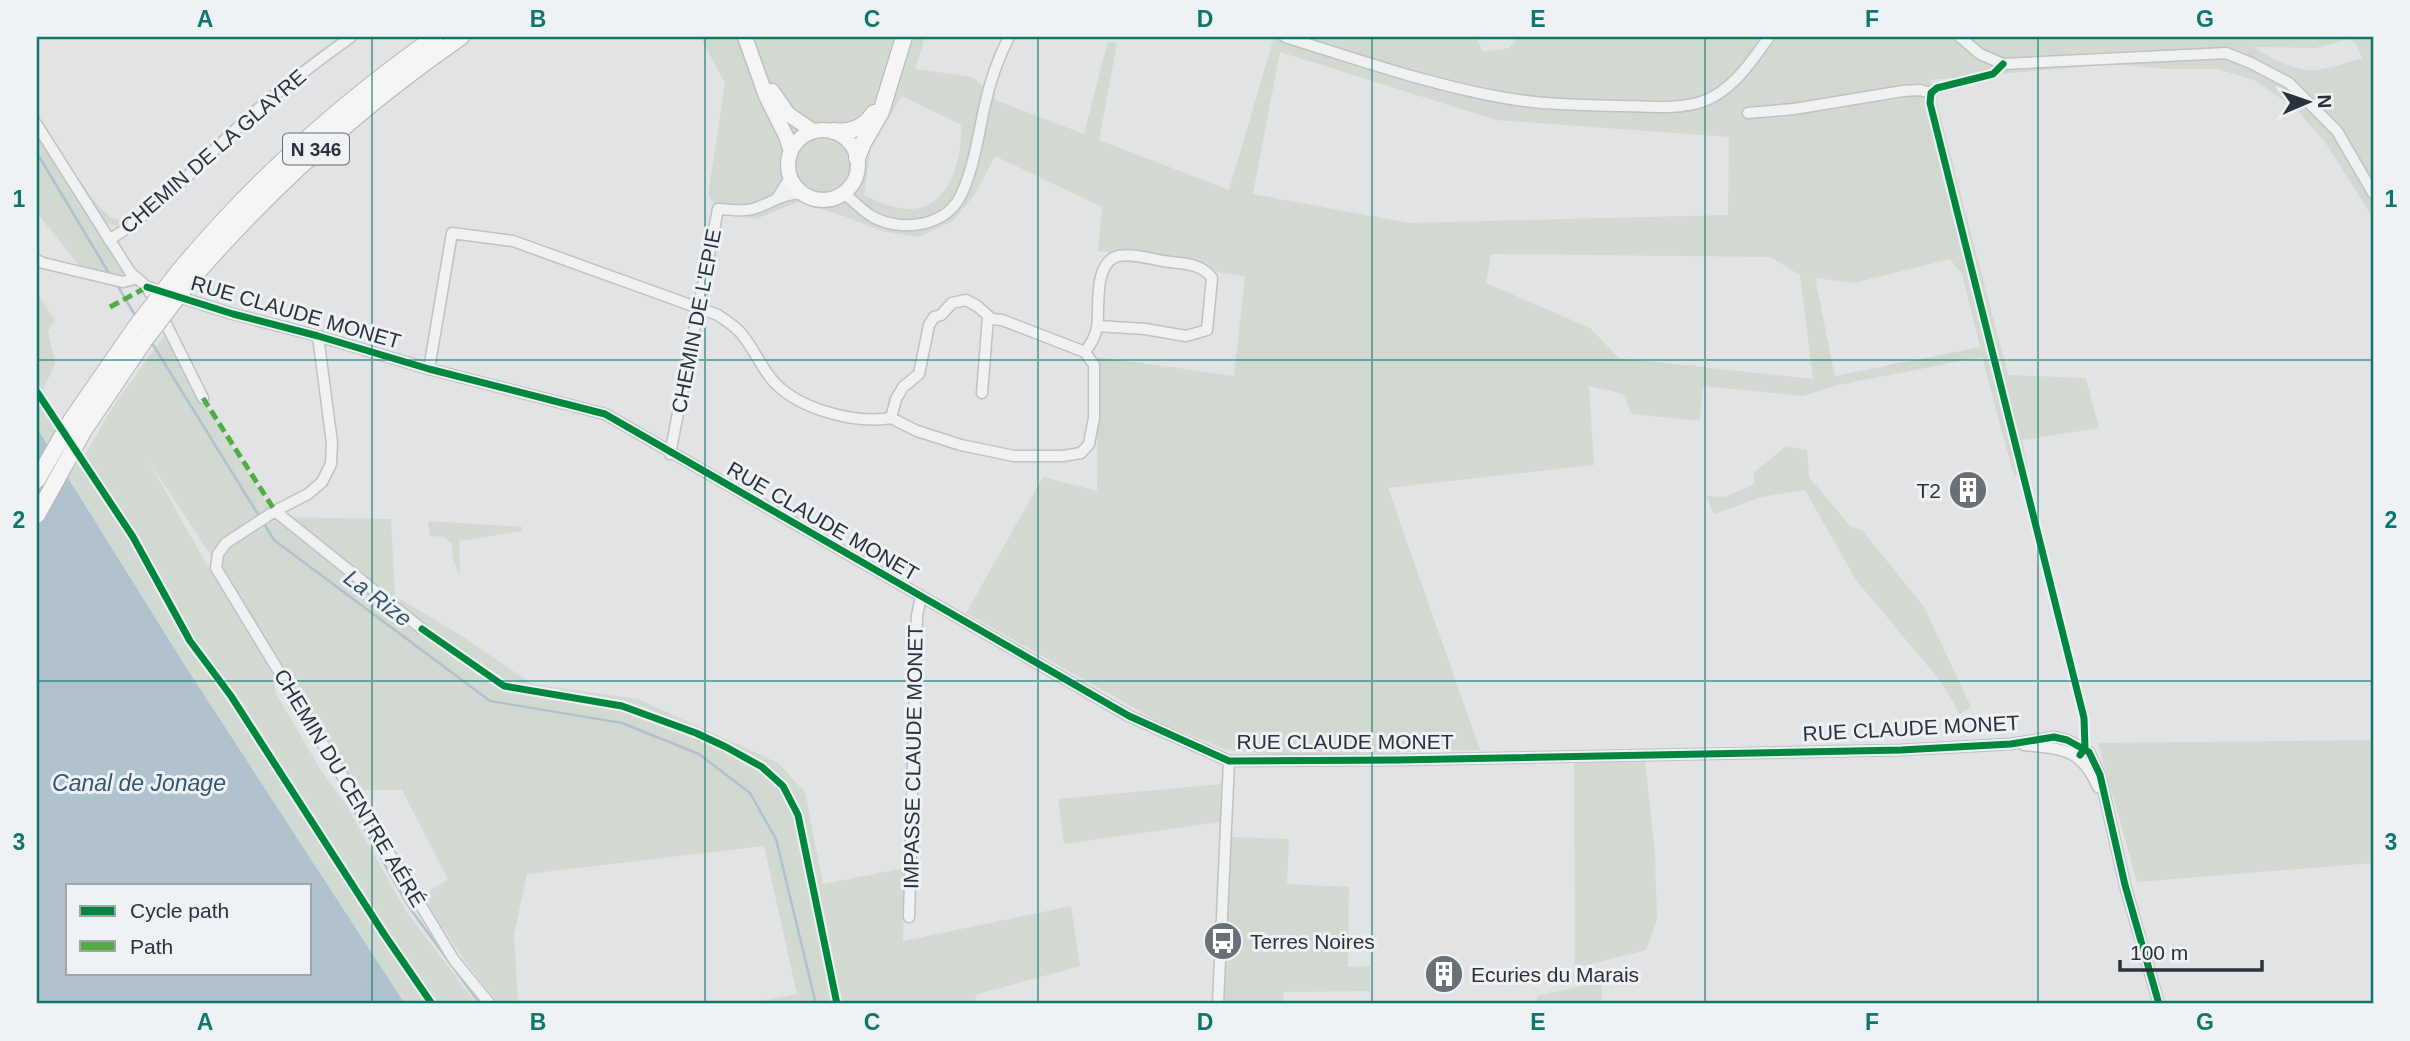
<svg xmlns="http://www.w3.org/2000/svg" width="2410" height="1041" viewBox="0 0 2410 1041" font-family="Helvetica,sans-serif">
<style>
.green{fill:#d2d9d1;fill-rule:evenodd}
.water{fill:#b1c2cf;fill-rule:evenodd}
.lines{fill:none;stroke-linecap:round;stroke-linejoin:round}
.stream{stroke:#b1c2cf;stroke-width:2.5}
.minor-casing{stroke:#bfc1c3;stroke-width:13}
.major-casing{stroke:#bdc0c3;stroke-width:17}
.highway-casing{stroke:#b3b6ba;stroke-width:18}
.minor{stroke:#f0f1f2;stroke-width:10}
.major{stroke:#f5f5f6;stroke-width:14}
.highway{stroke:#f5f5f6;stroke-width:16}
.highway-bridge-casing{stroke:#b3b6ba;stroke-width:18;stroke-linecap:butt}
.highway-bridge{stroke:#f5f5f6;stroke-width:16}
.quiet{stroke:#53ac46;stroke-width:5;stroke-dasharray:10 5;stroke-linecap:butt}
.cycleway-casing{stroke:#eef2f5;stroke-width:11}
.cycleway{stroke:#00873e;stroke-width:7}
.grid{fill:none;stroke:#0f766e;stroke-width:2;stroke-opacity:0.55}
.labels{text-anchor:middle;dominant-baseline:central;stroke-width:6;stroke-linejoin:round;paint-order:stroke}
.shield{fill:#eef2f5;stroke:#646c74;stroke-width:2}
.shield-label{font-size:19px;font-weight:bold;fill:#29333d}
.street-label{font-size:21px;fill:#29333d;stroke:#eef2f5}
.poi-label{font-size:21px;fill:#29333d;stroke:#eef2f5;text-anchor:start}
.water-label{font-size:23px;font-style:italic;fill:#36556f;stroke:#eef2f5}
.neatline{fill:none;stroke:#0f766e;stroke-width:2.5}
.grid-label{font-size:23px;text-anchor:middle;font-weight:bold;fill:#0f766e}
</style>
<rect width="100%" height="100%" fill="#e1e3e5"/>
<path class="green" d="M338,37H344L138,217L121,226L106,224L100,217L37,118V113C51,134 95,213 115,219C126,223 136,214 144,207L268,91Z
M700,37H925L915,69L973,77L998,101L1084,134L1108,41L1117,44L1099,140L1229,190L1274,37H1476L1483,52L1509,48L1516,40L1513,37H2373V218L2325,142L2295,108L2254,80L2217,69H2166L2115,64L1931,80L2008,375L2086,378L2099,428L2022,440L2028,468L2014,476L1982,357L1838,385L1803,396L1703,386L1700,421L1632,414L1623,394L1589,386L1594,465L1388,488L1480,750L1284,755L1227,750L1163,724L966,613L1043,477L1097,491L1098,357L1234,376L1245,276L1217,272L1206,263L1098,251L1102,207L995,156L975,194L953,221L919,237L882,231L844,216L798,202L756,219L722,214L708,195L725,83ZM2348,39L2357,45L2362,58C2347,62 2332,68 2318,70C2298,73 2269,58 2254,47L2316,48ZM1280,52L1496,120L1729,137L1728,215L1409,223L1253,194ZM902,96L961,125C962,157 952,205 913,209C896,210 879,202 864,195L871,148ZM1491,254L1770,257L1800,275L1813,379L1619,358L1590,328L1486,283ZM1950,259L1962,274L1980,347L1835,376L1815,278L1854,283Z
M37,132L127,277L101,275L81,268L37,213Z
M37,293L55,320L48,331L55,364L42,392L83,458L112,408L164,336L275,517L391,519L395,596L462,636L532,684L638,699L778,763L805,792L823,884L905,868L903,941L1071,906L1080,966L975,995L978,1004H744L797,994L764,846L527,874L514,935L518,1004H499L464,960L422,896L448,879L402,790H358L295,684L147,458L203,558L273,670L275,692L322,772L345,803L406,911L477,1004H405L184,664L37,428Z
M1786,446L1807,450L1809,477L1851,527L1862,530L1924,607L1971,707L1960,714L1941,682L1856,580L1805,490L1761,497L1714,514L1706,496L1725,497L1754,484V473Z
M428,521L522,527V531L459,541L460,576L453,559L452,544L444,537L430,536Z
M2373,740V863L2137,882L2098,743Z
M1645,760L1655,854L1657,919L1646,950L1575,968L1574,761Z
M1222,784L1220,822L1064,844L1058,799Z
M1230,837L1289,839L1287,884L1349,887L1348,967L1370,966V991L1284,992L1283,1004H1222Z
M1601,982L1602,1004H1537V996Z"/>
<path class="water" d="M37,428L184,664L405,1004H37ZM68,885H310V973H68Z"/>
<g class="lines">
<path class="stream" d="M37,153L110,275
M116,283L136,317
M152,343L259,516
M263,522L274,540L490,701L622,723L699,754L750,793L776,839L816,1004
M350,804L409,907L480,1004"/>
<g class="minor-casing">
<path id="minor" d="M1285,37C1357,59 1430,85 1505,98C1544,105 1583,105 1622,106C1647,106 1676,110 1701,102C1731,93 1752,61 1769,37
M1960,37L1980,54L2003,64L2226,53L2251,63L2289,83L2337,131L2373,193
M1748,113L1794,109L1903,91L1920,90L1931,93
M37,125L130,272L147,287L150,293
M844,193C853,201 863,211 873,217C903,233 948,226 962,193C974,166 978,137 984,109C989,85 998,58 1009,37
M778,197L790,178
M109,240C158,210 196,167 238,127C273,94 312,65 351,37
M37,260L43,263L123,282L137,278
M147,287L233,314L318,336L429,369L605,414L1129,716L1229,761L1397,760L1901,750L2011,744L2054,737L2067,740L2089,752L2100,775L2125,885L2159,1004
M161,314L203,398
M318,336L332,443L331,464L322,482L308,494L275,511L226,543L218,554L216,568L454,960L490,1004
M1085,352C1091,344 1095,337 1097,328C1100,310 1093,267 1115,257C1128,252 1150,259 1163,261C1180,264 1201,262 1212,278L1207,330L1186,336L1145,329L1097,326
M429,369L452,233L513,241L718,315C725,320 733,325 739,331C754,347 761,369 776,384C802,410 856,424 891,418L896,399L903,387L919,374L929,325L934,317L941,315L952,303L966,300L977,306L992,319L1002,320L1085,352L1094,365V418L1089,444L1081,453L1063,456H1014L961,445L917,431L891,418
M982,393L988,317
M670,454L718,209C729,209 742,212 753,209C770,204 784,192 802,194
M275,511L422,629
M2024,745C2062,749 2081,748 2098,787
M909,917L917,615L921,597
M1218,1004L1229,761"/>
</g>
<g class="major-casing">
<path id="major" d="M745,37L766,96L786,136L791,151
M772,91L788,114L813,131
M788 165a35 35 0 1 1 70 0a35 35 0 1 1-70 0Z"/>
</g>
<g class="highway-casing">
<path id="highway" d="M833,131C851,133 864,128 874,113
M857,158L863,143L881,112L904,37
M179,271C254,181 340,104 435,37
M189,282C271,187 358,108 461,37
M37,480L72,419L135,328
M37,515L84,430L144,341"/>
</g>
<use href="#minor" class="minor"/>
<use href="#major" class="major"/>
<use href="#highway" class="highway"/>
<g class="highway-bridge-casing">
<path id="highway-bridge" d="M135,328L179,271
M144,341L189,282"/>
</g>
<use href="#highway-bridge" class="highway-bridge"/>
<path class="quiet" d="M110,307L147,287
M203,398L275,511"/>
<g class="cycleway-casing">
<path id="cycleway" d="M2003,64L1993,74L1937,88L1931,93L1930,103L2084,718L2085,748L2080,755
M147,287L233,314L318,336L429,369L605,414L1129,716L1229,761L1397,760L1901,750L2011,744L2054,737L2067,740L2089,752L2100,775L2125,885L2159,1004
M37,392L133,537L190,641L231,696L384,934L432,1004
M422,629L504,686L622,706L696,733L726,747L762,767L783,786L798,815L837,1004"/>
</g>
<use href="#cycleway" class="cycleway"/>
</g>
<path class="grid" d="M372,37V1004M705,37V1004M1038,37V1004M1372,37V1004M1705,37V1004M2038,37V1004M37,360H2373M37,681H2373"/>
<defs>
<g id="building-disc" transform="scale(2.0125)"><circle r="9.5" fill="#697178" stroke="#eef2f5"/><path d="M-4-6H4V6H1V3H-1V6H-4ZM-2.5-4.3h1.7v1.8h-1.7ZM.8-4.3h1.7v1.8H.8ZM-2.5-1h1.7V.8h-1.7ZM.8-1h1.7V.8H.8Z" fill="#fff"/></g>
<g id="bus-disc" transform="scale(2.0125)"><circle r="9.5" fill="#697178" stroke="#eef2f5"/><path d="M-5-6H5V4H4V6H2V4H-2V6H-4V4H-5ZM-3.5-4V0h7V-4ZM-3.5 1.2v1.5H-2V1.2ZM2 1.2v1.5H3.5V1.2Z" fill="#fff"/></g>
</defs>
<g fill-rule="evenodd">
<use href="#building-disc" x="1968" y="490"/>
<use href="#bus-disc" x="1223" y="941"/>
<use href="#building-disc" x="1444" y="974"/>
</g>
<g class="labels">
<rect class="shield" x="283" y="133.5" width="66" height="31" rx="5"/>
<g class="shield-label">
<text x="316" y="149">N 346</text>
</g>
<g class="street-label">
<text transform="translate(213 151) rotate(-41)">CHEMIN DE LA GLAYRE</text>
<text transform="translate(296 312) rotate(16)">RUE CLAUDE MONET</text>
<text transform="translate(696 321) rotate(-79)">CHEMIN DE L'EPIE</text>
<text transform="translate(823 521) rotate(30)">RUE CLAUDE MONET</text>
<text transform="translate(1911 728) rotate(-3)">RUE CLAUDE MONET</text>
<text x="1345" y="741">RUE CLAUDE MONET</text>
<text transform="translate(913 757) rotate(-89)">IMPASSE CLAUDE MONET</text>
<text transform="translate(350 788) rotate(59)">CHEMIN DU CENTRE AÉRÉ</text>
</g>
<g class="poi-label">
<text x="1941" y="490" text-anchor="end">T2</text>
<text x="1250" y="941">Terres Noires</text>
<text x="1471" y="974">Ecuries du Marais</text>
</g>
<g class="water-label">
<text transform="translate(378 598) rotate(37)">La Rize</text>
<text x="139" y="783">Canal de Jonage</text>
</g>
</g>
<rect width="2410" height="1041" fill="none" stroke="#eef2f5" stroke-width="77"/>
<rect x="66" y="884" width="245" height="91" fill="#eef2f5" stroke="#9fa6ab" stroke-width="2"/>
<rect x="80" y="906" width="35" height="10" fill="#00873e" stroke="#9fa6ab" stroke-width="2"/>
<text x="130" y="918" font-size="21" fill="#29333d">Cycle path</text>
<rect x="80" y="941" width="35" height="10" fill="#53ac46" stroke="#9fa6ab" stroke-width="2"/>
<text x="130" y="954" font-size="21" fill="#29333d">Path</text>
<g transform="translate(2308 102) rotate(88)" stroke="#eef2f5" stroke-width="5" paint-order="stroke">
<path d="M0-5L12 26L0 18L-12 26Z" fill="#29333d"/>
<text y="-10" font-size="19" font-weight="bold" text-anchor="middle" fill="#29333d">N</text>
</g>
<path d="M2120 960v10h142v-10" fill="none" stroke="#29333d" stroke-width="3.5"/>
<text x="2130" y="960" font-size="21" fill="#29333d" stroke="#eef2f5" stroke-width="5" paint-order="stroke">100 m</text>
<rect x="38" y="38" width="2334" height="964" class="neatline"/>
<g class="grid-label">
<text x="205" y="27">A</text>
<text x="538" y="27">B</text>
<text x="872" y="27">C</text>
<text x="1205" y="27">D</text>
<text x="1538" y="27">E</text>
<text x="1872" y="27">F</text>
<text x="2205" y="27">G</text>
<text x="19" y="207">1</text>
<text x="2391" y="207">1</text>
<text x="19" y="528">2</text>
<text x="2391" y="528">2</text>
<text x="19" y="850">3</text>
<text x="2391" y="850">3</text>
<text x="205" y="1030">A</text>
<text x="538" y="1030">B</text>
<text x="872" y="1030">C</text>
<text x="1205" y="1030">D</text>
<text x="1538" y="1030">E</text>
<text x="1872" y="1030">F</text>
<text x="2205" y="1030">G</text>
</g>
</svg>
